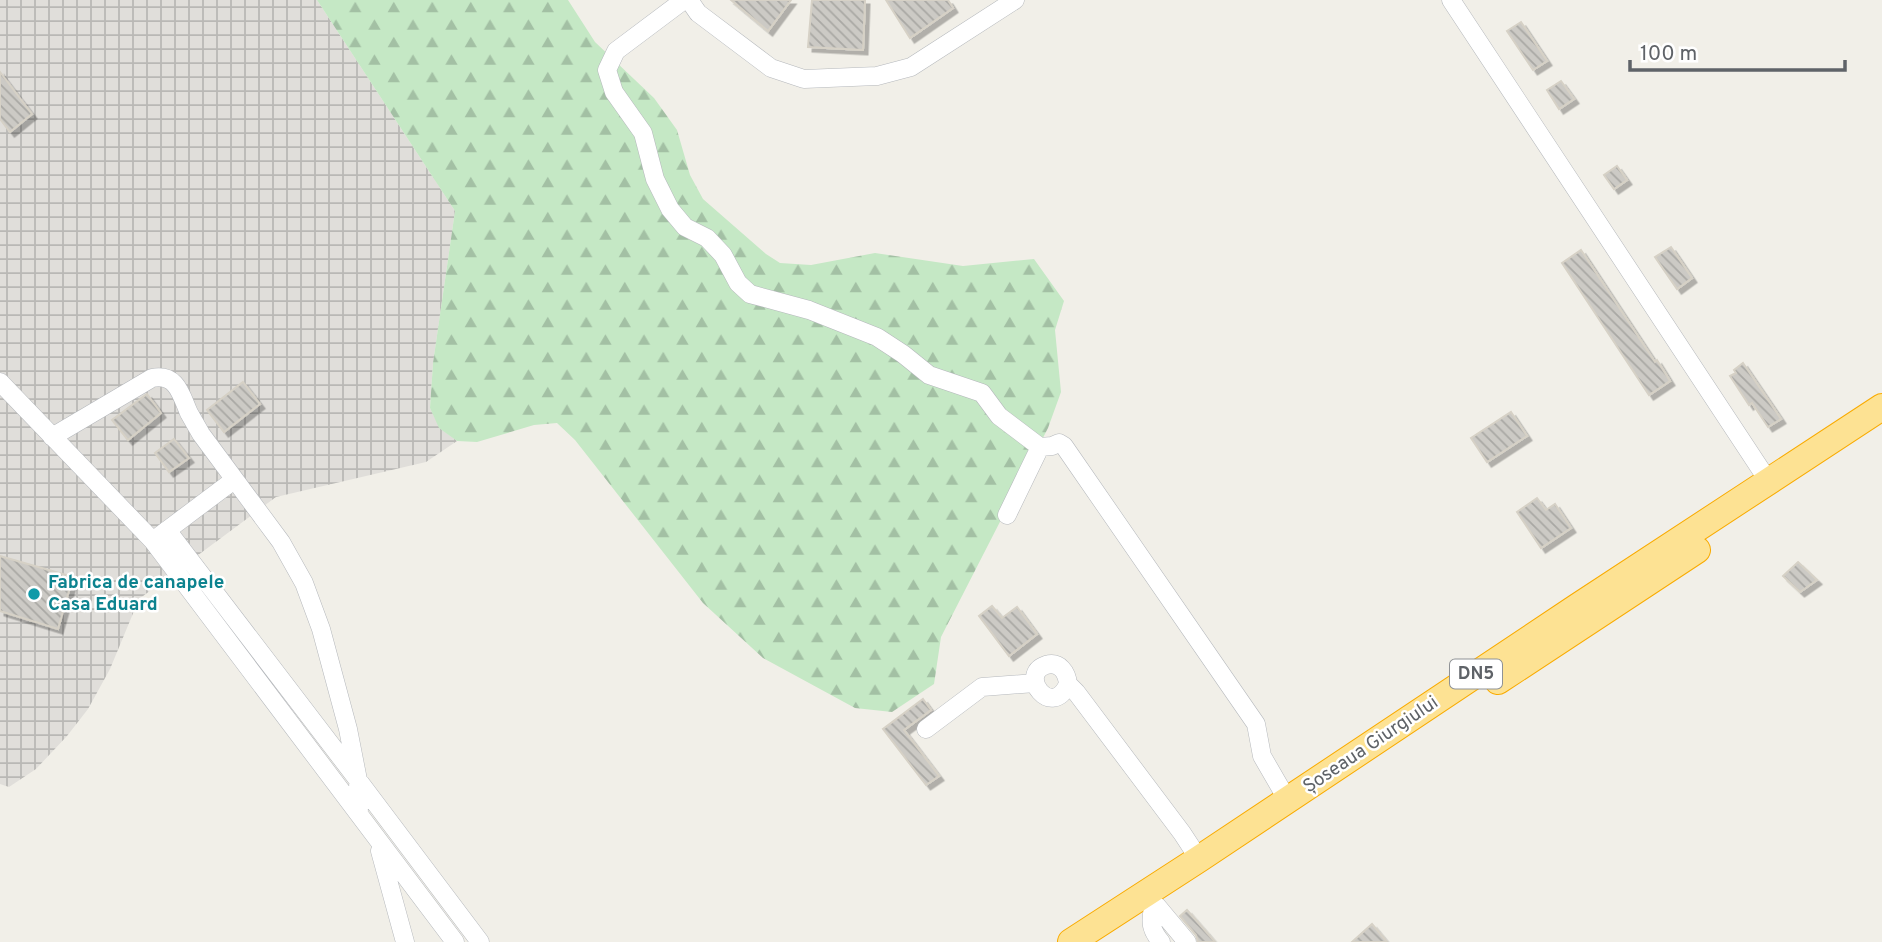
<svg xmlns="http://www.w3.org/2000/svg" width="1882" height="942" viewBox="0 0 1882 942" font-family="Overpass,sans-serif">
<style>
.industrial{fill:url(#industrial-grid)}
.forest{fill:url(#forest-firs)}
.building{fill:url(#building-back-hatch);stroke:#d6d1c6;stroke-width:2;filter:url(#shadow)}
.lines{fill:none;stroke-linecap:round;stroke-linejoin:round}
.minor-casing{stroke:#b5b8bc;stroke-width:19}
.highway-casing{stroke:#f9ab00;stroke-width:28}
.minor{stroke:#fff;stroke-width:18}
.highway{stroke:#fde293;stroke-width:26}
.culture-dot{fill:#0f9aa8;stroke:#fff;stroke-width:2.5}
.labels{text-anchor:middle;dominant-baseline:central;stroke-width:5;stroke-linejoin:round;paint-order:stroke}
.shield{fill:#fff;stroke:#8f9295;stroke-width:2}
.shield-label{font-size:18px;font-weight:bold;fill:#5f6368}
.culture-label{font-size:19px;font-weight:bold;fill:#0d838f;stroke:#fff;text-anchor:start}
.street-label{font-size:19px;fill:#5f6368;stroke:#fff}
</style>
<defs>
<pattern id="industrial-grid" width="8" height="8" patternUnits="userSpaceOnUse" patternTransform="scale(1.75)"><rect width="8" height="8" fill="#e0deda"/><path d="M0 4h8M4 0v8" fill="none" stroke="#b9b8b5"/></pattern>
<pattern id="forest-firs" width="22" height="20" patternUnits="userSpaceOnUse" patternTransform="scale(1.75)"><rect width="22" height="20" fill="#c5e8c5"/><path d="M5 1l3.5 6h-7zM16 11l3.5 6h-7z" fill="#a3c0a4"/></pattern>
<pattern id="building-back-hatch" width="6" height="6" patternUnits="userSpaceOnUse" patternTransform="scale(1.75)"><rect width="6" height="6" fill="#cccac5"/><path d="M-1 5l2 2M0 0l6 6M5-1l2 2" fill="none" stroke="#a9a8a4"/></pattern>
<filter id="shadow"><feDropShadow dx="4.5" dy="4.5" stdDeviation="0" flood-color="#0004"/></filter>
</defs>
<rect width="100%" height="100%" fill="#f1efe8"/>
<path class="industrial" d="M0,0H317L455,211L433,363L430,408L440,428L457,441L426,462L276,497L139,599L110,669L88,709L67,736L36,769L9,787L0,784Z"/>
<path class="forest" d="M317,0H568L595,42L654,98L677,130L690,175L703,199L766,254L780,263L811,265L875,253L963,266L1034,259L1064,301L1055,330L1061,392L1048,428L941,637L934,684L892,712L855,708L763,658L703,603L575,440L557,423L534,425L477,442L457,441L439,428L430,408L433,363L455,211Z"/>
<path class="building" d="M731,0H791L768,31Z
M812,0H865L863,50L808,47Z
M886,0H948L953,8L910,38Z
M1521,22L1547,61L1533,70L1507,31Z
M0,72L32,114L10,132L0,119Z
M1561,81L1574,99L1559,109L1547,90Z
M1617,166L1627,180L1614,189L1604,175Z
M1671,247L1692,278L1677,289L1655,257Z
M1581,250L1655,362L1657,360L1670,381L1649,395L1562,263Z
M1743,363L1781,419L1768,427L1752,403L1749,405L1730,376L1736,373L1734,370Z
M243,382L260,404L224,432L207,410Z
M147,394L161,413L128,440L112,420Z
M1511,412L1527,436L1487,462L1471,438Z
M174,439L189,458L169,472L155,453Z
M1537,498L1546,510L1555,504L1571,528L1541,548L1517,512Z
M0,556L73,577L58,629L0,611Z
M1798,562L1817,580L1800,592L1783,576Z
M992,606L1002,618L1017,607L1037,634L1009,656L979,616Z
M923,699L931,710L904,730L939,776L926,785L883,729Z
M1187,910L1215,942H1198L1196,935L1180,916Z
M1372,924L1387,942H1352Z"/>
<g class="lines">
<g class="minor-casing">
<path id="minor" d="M684,0L616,51L607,70L614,92L643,133L655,179L670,209L685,227L707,238L723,255L738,283L750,294L809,310L877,337L903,354L929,375L982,393L999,416L1040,447L1052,446L1059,443L1064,446L1256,724L1262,756L1288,801
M689,0L698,13L771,68L804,79L877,76L911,67L1015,0
M1451,0L1769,482
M0,382L153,541L455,942
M52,437L152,378C177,373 181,395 189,413C193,420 197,427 201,434L281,542L304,583L321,629L348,729L358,780L359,814
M1007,515L1040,447
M167,530L358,780L480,942
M158,537L234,480
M1068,684C1052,720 1017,675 1046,665C1060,661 1067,673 1068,684L1076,692L1182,833L1199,859
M926,729L982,687L1035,683
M380,851L405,942
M1157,906L1187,942
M1153,908C1150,923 1151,930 1161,942"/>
</g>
<g class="highway-casing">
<path id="highway" d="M1498,681L1697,550
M1071,942L1199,859L1577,607L1882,407"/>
</g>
<use href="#minor" class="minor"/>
<use href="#highway" class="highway"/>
</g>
<circle class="culture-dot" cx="34" cy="594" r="7"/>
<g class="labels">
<rect class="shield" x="1450" y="659.5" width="52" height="29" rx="5"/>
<g class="shield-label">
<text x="1476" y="674">DN5</text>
</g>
<g class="culture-label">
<text x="48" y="583">Fabrica de canapele<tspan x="48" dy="22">Casa Eduard</tspan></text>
</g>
<g class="street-label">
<text transform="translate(1371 745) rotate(-34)">Șoseaua Giurgiului</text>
</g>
</g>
<path d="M1630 60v10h215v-10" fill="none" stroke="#5f6368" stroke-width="3.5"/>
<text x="1640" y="60" font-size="21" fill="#5f6368" stroke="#ffffff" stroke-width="5" paint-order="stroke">100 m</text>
</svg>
